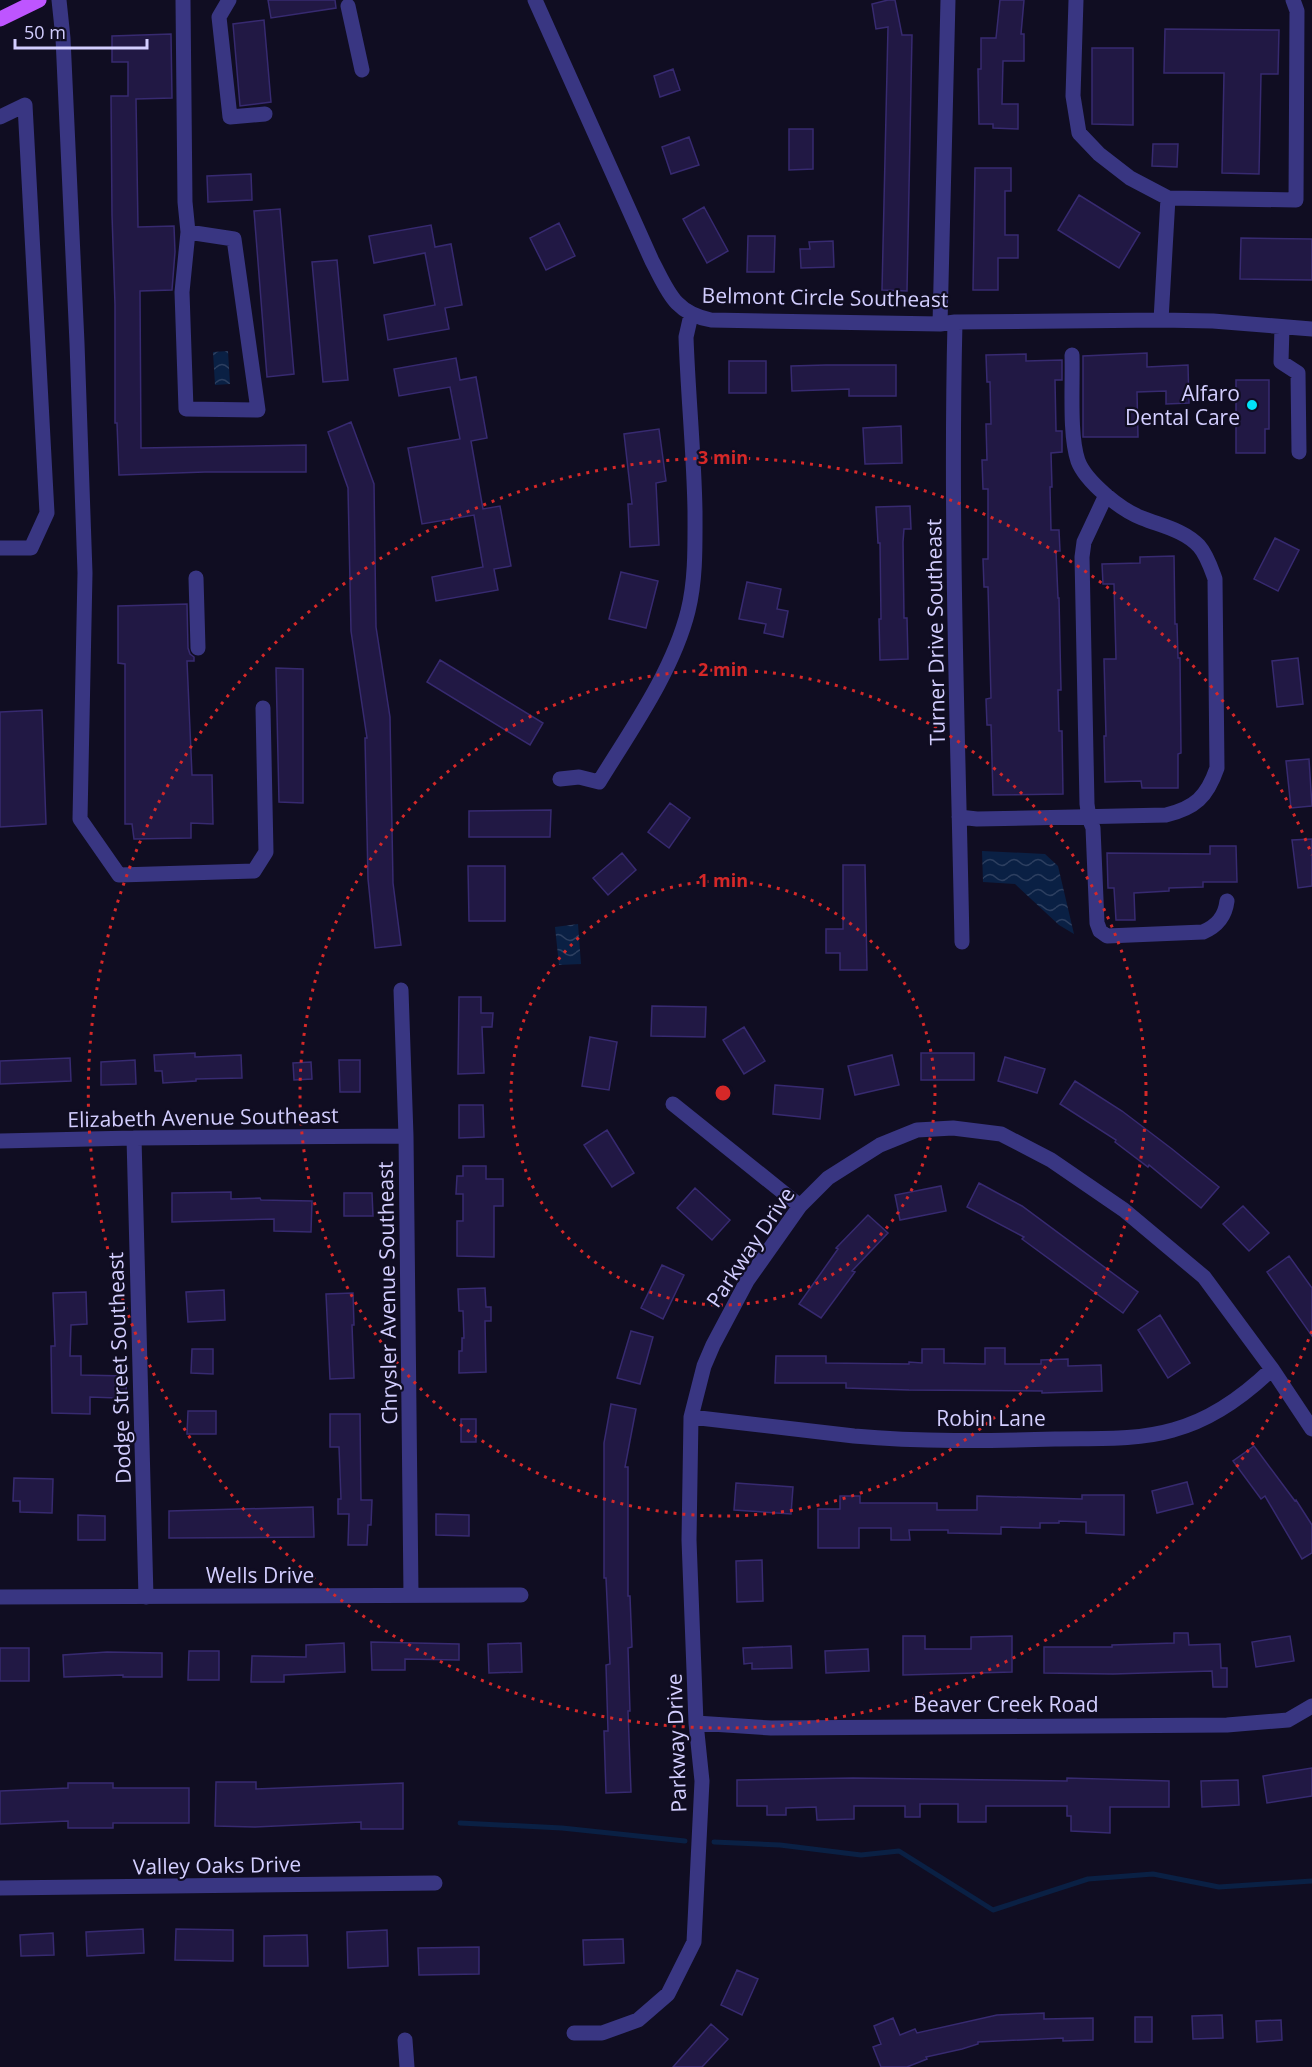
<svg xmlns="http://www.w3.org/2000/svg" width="1312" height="2067" viewBox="0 0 1312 2067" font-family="'Open Sans',sans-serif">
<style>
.water{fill:url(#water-waves)}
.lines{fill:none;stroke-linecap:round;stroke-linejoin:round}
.stream{stroke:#0a2044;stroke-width:5}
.building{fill:#211844;stroke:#372a70;stroke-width:1.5}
.minor{stroke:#393682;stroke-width:15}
.major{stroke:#be55ff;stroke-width:15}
.ring{fill:none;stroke:#d62828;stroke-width:3;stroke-dasharray:3 6}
.poi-dot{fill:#00e2f9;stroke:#100d22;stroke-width:2}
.labels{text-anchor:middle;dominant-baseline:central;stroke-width:4.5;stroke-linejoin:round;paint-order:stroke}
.street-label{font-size:21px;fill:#d3ceff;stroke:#100d22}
.poi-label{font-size:21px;fill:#d3ceff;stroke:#100d22;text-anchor:end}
.centre{fill:#d62828;stroke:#100d22;stroke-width:3}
.ring-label{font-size:18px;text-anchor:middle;font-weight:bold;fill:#d62828;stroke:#100d22;stroke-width:4.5;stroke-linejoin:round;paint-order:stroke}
</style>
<defs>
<pattern id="water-waves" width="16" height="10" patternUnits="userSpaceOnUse" patternTransform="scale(1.5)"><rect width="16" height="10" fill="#0a2044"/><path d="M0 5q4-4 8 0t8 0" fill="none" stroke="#2d3f60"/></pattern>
</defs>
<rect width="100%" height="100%" fill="#100d22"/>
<path class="water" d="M228,351L230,384L215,385L213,352Z
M982,851L1045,854L1058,866L1074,934L1059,925L1015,884L983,882Z
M578,924L581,964L559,965L555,927Z"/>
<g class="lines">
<path class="stream" d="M460,1823L562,1828L685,1841
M714,1842L780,1845L861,1855L899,1851L993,1910L1088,1879L1153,1874L1219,1887L1312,1881"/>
</g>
<path class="building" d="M268,0H335L336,8L271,18Z
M888,0H895L902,35H912L907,291L882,290L888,27L876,29L872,4Z
M1000,0H1024L1021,34H1024V61H1003L1002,104H1018V129L993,128V124H979L978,69H981V38H996Z
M264,20L271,102L240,106L233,24Z
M1165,29L1279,30L1278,74H1261L1259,174L1222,173L1224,73H1164Z
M171,34L172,98L136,99L138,227L174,226L175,252L172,290L140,291L141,448L306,445V472H205L119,475L117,423H115V305L112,215L111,96H128V62H112V36Z
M1092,48H1133V125L1092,124Z
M673,69L680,90L660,97L654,76Z
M789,129H813V169L789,170Z
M689,137L699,165L671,174L662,147Z
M1153,144H1178L1177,167L1152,166Z
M975,168H1011V191H1005V235H1018V258H998V290H973Z
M251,174L252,200L208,202L207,176Z
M1079,195L1140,233L1119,268L1058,230Z
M704,207L728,251L707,263L683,219Z
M280,209L294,374L267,377L254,211Z
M559,223L575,256L546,270L530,238Z
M431,225L435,247L451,244L462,305L445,308L449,329L388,340L384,315L435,305L425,253L374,263L369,236Z
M748,236H775L774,272H747Z
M1241,238L1312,239V280L1240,279Z
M833,241L834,267L801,268L800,249H810L809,242Z
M337,260L348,380L323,382L312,262Z
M1147,353V367L1188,365L1189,403L1166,404V391L1137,392L1138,437H1083V356Z
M1026,354V361L1062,360V380H1055L1056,431H1062V452L1051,453L1052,487H1050L1051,530H1059L1060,551H1056L1058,598H1059L1061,690H1058L1059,731H1062L1063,794L993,795L991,725H987L986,699L991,698L988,587H984L983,559H988V489H983L982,460H987L986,424H991L990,382H987L986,355Z
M456,358L460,380L476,377L487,438L471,441L483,509L500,506L511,566L494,569L498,590L436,601L432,577L483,567L474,515L422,524L408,448L460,439L450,387L399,396L394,369Z
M729,361H766V393H729Z
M826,365H896V396H849V389L792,391L791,366Z
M1236,380H1269V429H1265V453H1236Z
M351,422L374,484L376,627L390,717L393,883L401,945L375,948L368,879L365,738H367L351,631L348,488L328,432Z
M901,426L902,463L865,464L863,428Z
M659,429L666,481L656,483L659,545L630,547L628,504H632L624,434Z
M910,506L911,529H904L903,542L904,618H907L908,659L880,660L879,619H881L880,543H878L876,507Z
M1275,538L1299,550L1278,591L1254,579Z
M1174,556L1175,624H1177L1178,658H1180L1181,753L1178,754V788H1142L1141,781L1105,782L1104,736H1106L1104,659H1116L1114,584H1103L1102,564L1140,563V557Z
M621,572L658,581L646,628L609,619Z
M747,582L781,589L777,609L788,611L783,637L764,633L766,624L739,619Z
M187,604L188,648L190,654L194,657V661H187L192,775H212L213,824L191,823V838L134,839L132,824H125V664L118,663V606Z
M1298,658L1303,704L1277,707L1272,661Z
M440,660L543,723L530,745L427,682Z
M276,668L303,669V803L279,802Z
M42,710L46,824L0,827V712Z
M1309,759L1312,806L1291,808L1286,761Z
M670,803L690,818L669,848L648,832Z
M551,810L550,837H469V811Z
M1312,839V886L1298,888L1292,840Z
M1210,846H1236L1237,882H1203V887L1169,888V891L1134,893L1135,920H1116L1114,888H1108L1107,853L1210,854Z
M622,853L636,870L608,895L593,878Z
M843,865H865L867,970H840V953H826V929H843Z
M468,866H505V921H469Z
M459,997H481V1013H493L492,1027H482L484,1073L458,1074Z
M652,1006L706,1007L705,1037L651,1036Z
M744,1027L765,1061L744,1074L723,1040Z
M590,1037L617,1042L609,1090L582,1086Z
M195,1053V1057L241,1055L242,1078L196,1079V1081L163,1083L162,1071H155L154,1055Z
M921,1053H974V1080H921Z
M892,1055L899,1085L855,1095L848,1066Z
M1005,1057L1045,1069L1037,1093L998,1081Z
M70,1058L71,1081L0,1084V1061Z
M135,1060L136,1084L101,1085V1062Z
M339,1060H360V1092H340Z
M311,1062L312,1079L294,1080L293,1063Z
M1075,1081L1122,1111L1172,1149L1219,1187L1201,1208L1149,1165L1148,1167L1115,1142L1116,1140L1060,1104Z
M775,1085L823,1089L820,1119L773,1114Z
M459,1105H483L484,1137L459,1138Z
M607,1130L634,1173L612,1187L584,1145Z
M463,1166H486V1179H503V1206H494V1257L457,1256V1221H463V1194H456L457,1176H463Z
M979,1183L1022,1206L1138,1292L1123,1313L1022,1239L1024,1237L967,1207Z
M941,1186L946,1211L900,1220L895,1195Z
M695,1188L730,1220L712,1240L677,1208Z
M231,1192V1199L260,1198L261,1200L312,1201L311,1232L274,1231V1219L172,1222V1193Z
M344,1193H372L373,1216H344Z
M1243,1206L1269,1233L1249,1251L1223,1224Z
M868,1215L888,1233L852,1271L855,1272L821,1318L799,1304L838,1249L836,1248Z
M1289,1256L1312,1288V1336L1267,1272Z
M662,1265L684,1275L663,1319L641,1308Z
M485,1288L486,1307H491V1321H485L486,1372L459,1373V1351H462V1338H464L463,1311H459L458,1289Z
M224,1290L225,1320L188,1322L186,1292Z
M86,1292L87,1324L71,1325L70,1356H81V1375L127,1376L126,1392L117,1391V1398L90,1397V1414L52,1413L51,1346H55L53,1293Z
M353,1293L354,1325H352L354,1378L330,1379L326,1294Z
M1160,1315L1190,1363L1168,1378L1138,1330Z
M631,1331L653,1337L640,1384L617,1378Z
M985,1348H1005V1364H1041V1360L1068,1359V1366L1101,1365L1102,1391L1042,1393V1391L909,1390L846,1388V1383H775L776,1356H826V1363L909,1364V1362L922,1363V1349H944V1363L985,1364Z
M192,1349H213V1374L191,1373Z
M611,1404L636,1409L625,1467H628V1596H630L632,1647L628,1648L630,1711H628L631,1792L606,1793L604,1731H608L606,1665L610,1664L606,1578H604V1443Z
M188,1411H216V1434H187Z
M330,1414H360L361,1500H372L371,1525H368L367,1545H348L349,1514H338V1499H341L339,1447H330Z
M461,1419H476V1442H461Z
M1254,1446L1295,1501L1296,1500L1312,1525V1553L1302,1559L1265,1496L1261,1499L1233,1461Z
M14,1478L53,1479L52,1513L20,1512V1501H13Z
M1187,1482L1193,1504L1157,1513L1152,1491Z
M736,1483L793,1487L791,1514L734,1510Z
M1082,1495H1124V1535L1086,1533V1522L1059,1521V1523H1040V1528L1001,1527V1534L948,1533V1530H909L910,1540H891V1528H859V1548H818V1509H840V1496H860V1503H937V1510H977V1496L1082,1499Z
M313,1507L314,1537L169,1538V1511Z
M436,1514L469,1515V1536L436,1535Z
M78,1515L105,1516V1540H78Z
M762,1560L763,1601L737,1602L736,1561Z
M1174,1633H1188L1189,1645L1220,1644L1221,1668H1227V1687H1213L1212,1671L1113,1674L1044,1673V1647H1112V1645L1174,1643Z
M903,1636H925V1649H971V1637L1012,1636V1672L903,1675Z
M1290,1636L1294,1661L1256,1667L1252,1642Z
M371,1642L459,1644V1660L405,1659V1670H372Z
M344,1643L345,1672L284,1675V1682H251L252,1656L306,1657V1645Z
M521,1643L522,1672L489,1673L488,1644Z
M791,1646L792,1668L752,1669V1663L744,1664L743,1648Z
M0,1648H29V1681H0Z
M868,1649L869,1671L826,1673L825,1651Z
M189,1651H219V1680H188Z
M107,1652L162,1653V1677H123V1675L64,1677L63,1655Z
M1312,1768V1796L1267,1803L1263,1776Z
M853,1778L1067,1781V1778L1169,1781V1807H1110V1833L1071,1831V1816H1067V1806H986V1822H958V1804H920V1817H905V1806H854V1819L817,1820L816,1807L786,1808V1815H767V1806H737V1780Z
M1238,1780L1239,1805L1202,1807L1201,1781Z
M216,1782H256V1789L403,1783V1829H361V1822L255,1827L215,1826Z
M68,1783H113V1788H189V1823H113V1828H68V1821L0,1824V1791L68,1788Z
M143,1929L144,1953L87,1956L86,1932Z
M176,1929L233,1930V1961L175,1960Z
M387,1930L388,1966L348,1968L347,1932Z
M53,1933L54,1955L21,1956L20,1935Z
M307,1935L308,1966H264V1936Z
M623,1939L624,1963L584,1965L583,1940Z
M479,1947V1974L419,1975L418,1948Z
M737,1970L758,1979L742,2015L721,2005Z
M1044,2013V2019L1093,2018V2040L1063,2041V2038L978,2042V2044L962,2049L926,2057L927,2059L907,2067H881L873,2047L881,2044L874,2026L893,2018L900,2035L915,2029L917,2033L997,2015Z
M1222,2015L1223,2038L1193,2039L1192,2016Z
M1135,2017H1152V2042H1135Z
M1281,2020L1282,2040L1257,2042L1256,2021Z
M711,2024L728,2039L702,2067H673Z"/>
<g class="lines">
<path class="minor" d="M59,0L63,38L77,343L85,573L80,819L119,875L254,871L266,852L263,708
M183,0L185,202L188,232L182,292L186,409L258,410L234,239L188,232
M229,0L219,17L230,117L265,114
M535,0L652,261C668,291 674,313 711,320L940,324L955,322L1161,320L1213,321L1312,329
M1076,0L1073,96L1079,133L1099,154L1130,178L1168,198L1296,200L1297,11L1293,0
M348,6L362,70
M0,117L25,105L47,513L31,548H0
M1161,320L1168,198
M955,322C950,528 958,735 962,942
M940,324L948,0
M1282,327L1281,362L1298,373L1299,452
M1106,495L1084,542L1082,557L1087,804L1089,818L1093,828L1097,923L1100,931L1107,936L1203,932C1217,926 1225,917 1227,901
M196,578L198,648
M560,779L579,777L599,782C631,730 673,671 688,611C696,579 695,544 695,511C694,453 688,395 686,337L691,315
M959,817L977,819L1166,815C1195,808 1207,797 1217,768L1215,579C1211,568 1207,555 1199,546C1184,530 1162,526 1142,518C1121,510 1086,482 1078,461C1069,435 1073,384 1072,355
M401,990L406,1136L411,1595
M673,1104L800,1206
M134,1138L146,1597
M0,1141L134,1138L406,1136
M691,1417C746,1423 800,1430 854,1436C921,1442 988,1441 1055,1439C1093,1438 1135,1441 1173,1430C1211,1420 1244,1396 1272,1369
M0,1597L521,1595
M696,1723L771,1728L1227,1725L1288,1720L1312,1706
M0,1888L435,1883
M574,2033H602L638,2020L668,1994L694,1942L702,1781L696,1723L689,1540L691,1417L704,1366L713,1345L747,1281L800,1206L828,1178L880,1145L917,1130L953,1128L1001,1134L1051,1160L1124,1210L1204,1277L1272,1369L1312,1429
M405,2040L407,2067"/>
<path class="major" d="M0,19L39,0"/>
</g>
<g class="ring">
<circle cx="723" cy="1093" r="212"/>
<circle cx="723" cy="1093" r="423"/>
<path d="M1312 1331A635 635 0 1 1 1312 855"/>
</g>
<circle class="poi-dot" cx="1252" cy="405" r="6"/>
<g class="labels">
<g class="street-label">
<text transform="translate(825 297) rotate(1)">Belmont Circle Southeast</text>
<text transform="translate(935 632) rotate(-91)">Turner Drive Southeast</text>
<text transform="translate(203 1117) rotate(-1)">Elizabeth Avenue Southeast</text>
<text transform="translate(750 1247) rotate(-56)">Parkway Drive</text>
<text transform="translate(387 1293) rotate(-91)">Chrysler Avenue Southeast</text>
<text transform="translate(119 1368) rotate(-92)">Dodge Street Southeast</text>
<text x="991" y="1418">Robin Lane</text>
<text x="260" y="1575">Wells Drive</text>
<text x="1006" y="1704">Beaver Creek Road</text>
<text transform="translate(676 1743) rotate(-92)">Parkway Drive</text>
<text transform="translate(217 1865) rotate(-1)">Valley Oaks Drive</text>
</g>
<g class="poi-label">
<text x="1240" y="393">Alfaro<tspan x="1240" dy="24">Dental Care</tspan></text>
</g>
</g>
<circle cx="723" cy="1093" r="9" class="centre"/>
<g class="ring-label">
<text x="723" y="464">3 min</text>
<text x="723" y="676">2 min</text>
<text x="723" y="887">1 min</text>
</g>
<path d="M15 39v9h132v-9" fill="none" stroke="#d3ceff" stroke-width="3"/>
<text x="24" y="39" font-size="18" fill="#d3ceff" stroke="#100d22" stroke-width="4.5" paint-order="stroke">50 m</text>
</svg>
